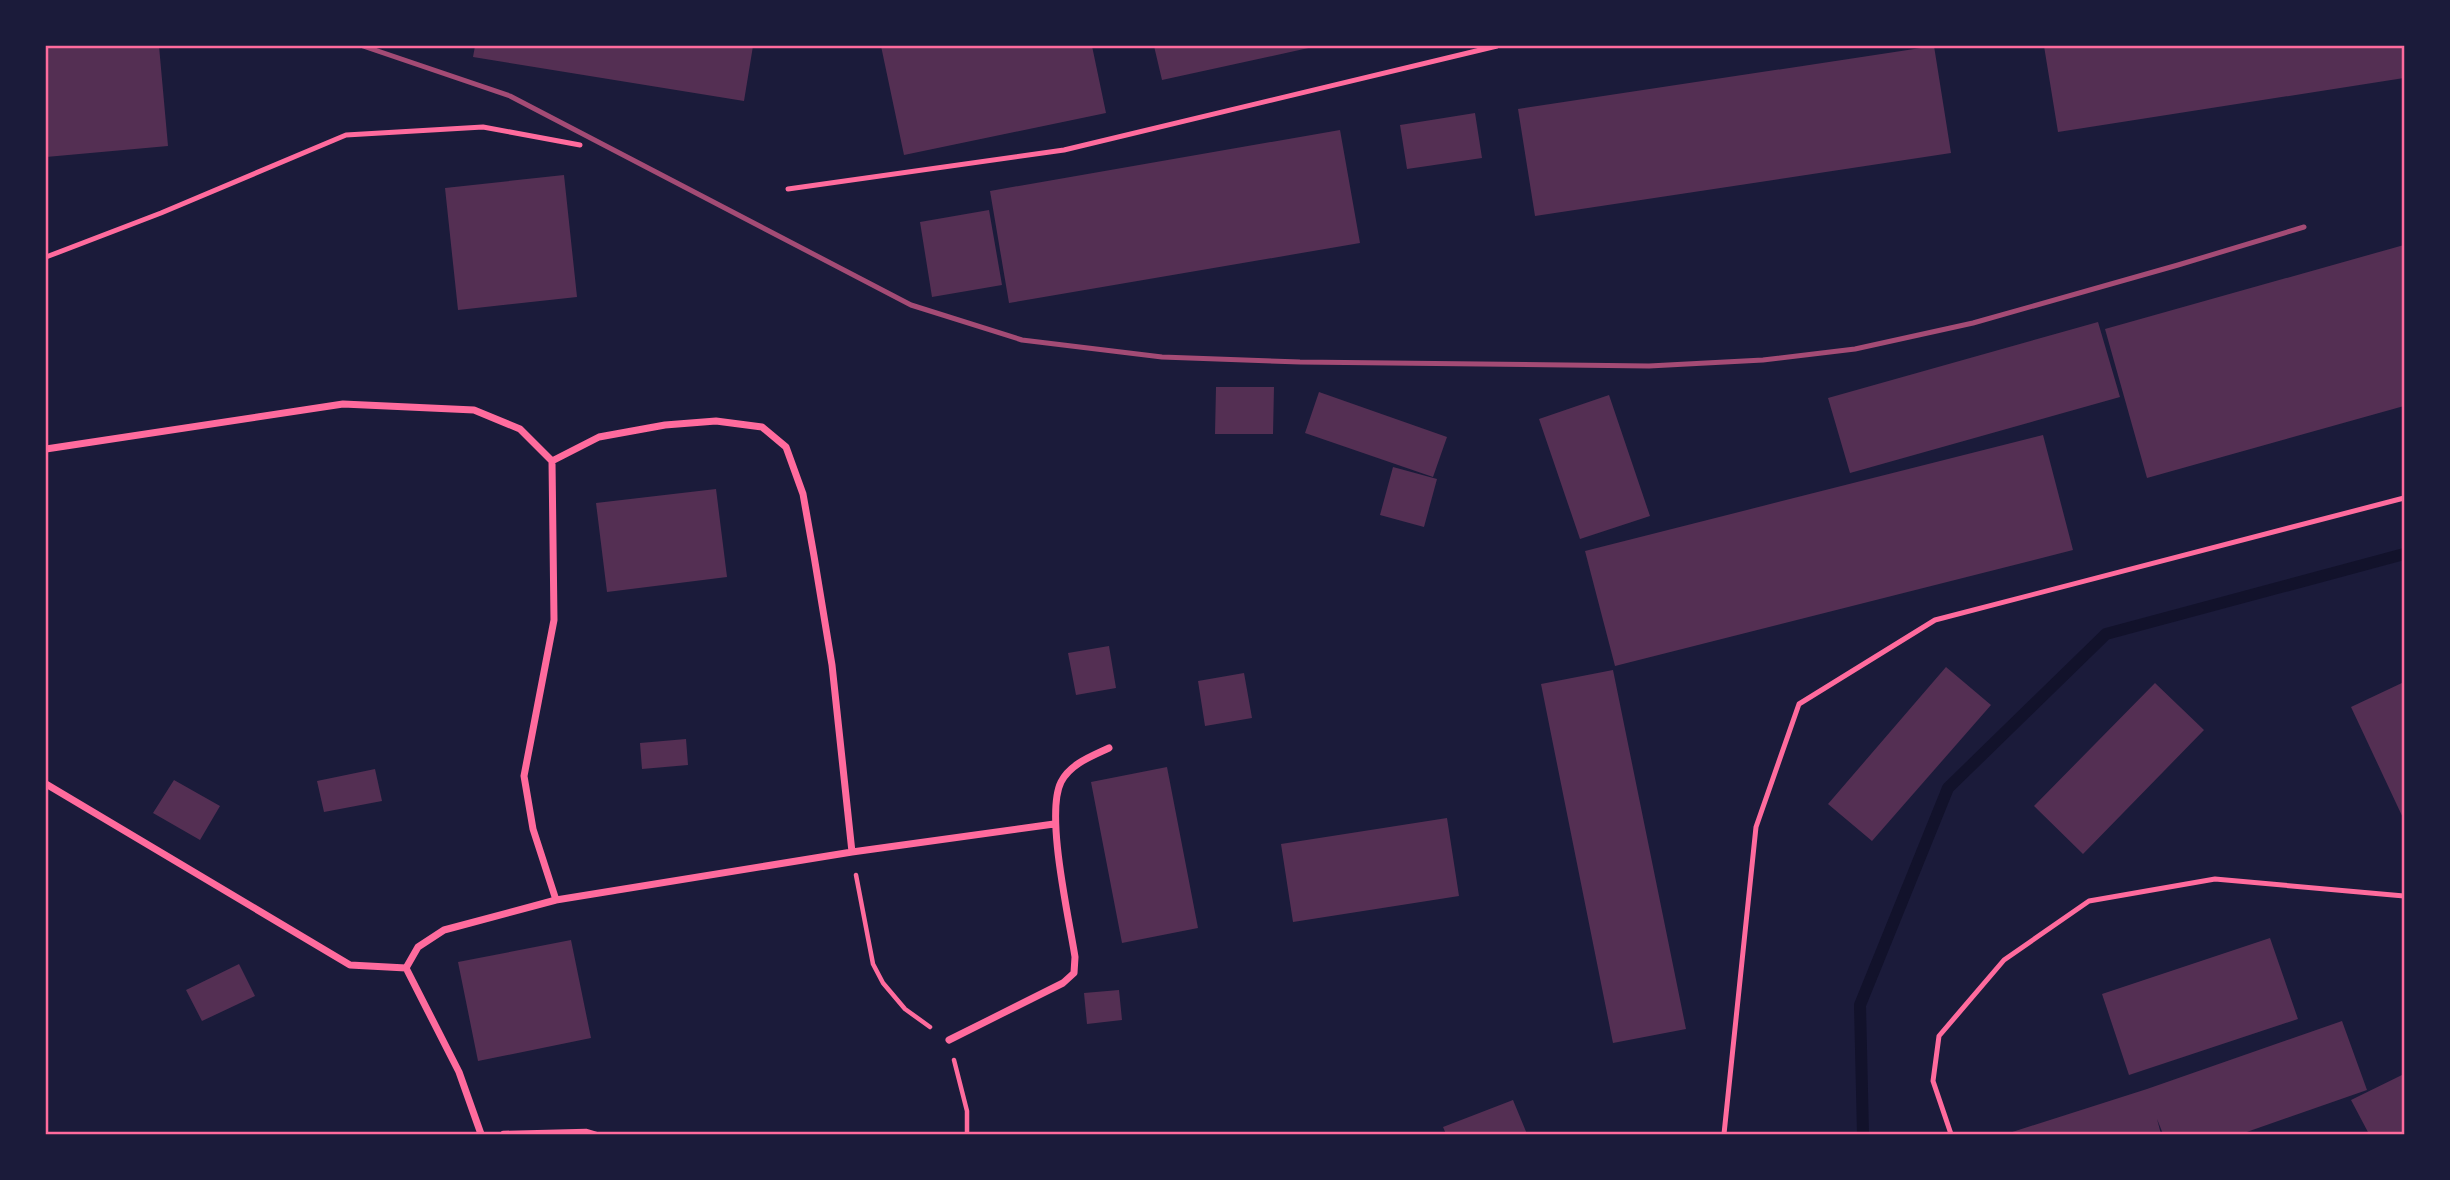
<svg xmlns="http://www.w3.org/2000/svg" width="2450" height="1180" viewBox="0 0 2450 1180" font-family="'Roboto Serif',serif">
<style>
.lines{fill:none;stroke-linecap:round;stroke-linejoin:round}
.stream{stroke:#12122b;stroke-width:12}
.building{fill:#542f53}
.path{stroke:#ff6b9d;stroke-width:4.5}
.service{stroke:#ff6b9d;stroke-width:5}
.minor{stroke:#ff6b9d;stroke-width:7}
.rail{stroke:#a44b75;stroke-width:5}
.neatline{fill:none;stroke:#ff6b9d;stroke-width:2.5}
</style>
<rect width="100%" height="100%" fill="#1b1b3a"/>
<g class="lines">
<path class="stream" d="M1863,1134L1860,1005L1948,788L2106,634L2404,554"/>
</g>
<path class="building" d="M46,46H159L168,146L46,157Z
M475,46H753L744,101L473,57Z
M881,46H1092L1106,113L904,155Z
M1154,46H1313V47L1162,80Z
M1934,46L1951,153L1535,216L1518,109Z
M2044,46H2404V78L2058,132Z
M1475,113L1482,158L1407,169L1400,125Z
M1340,130L1360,243L1009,303L990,191Z
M564,175L577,297L458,310L445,188Z
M989,210L1002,285L932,297L920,222Z
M2404,245V406L2147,478L2105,329Z
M2098,322L2120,397L1850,473L1828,398Z
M1216,387H1274L1273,434H1215Z
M1319,392L1447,437L1433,477L1305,433Z
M1609,395L1650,516L1580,539L1539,419Z
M2043,435L2073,550L1615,666L1585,551Z
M1393,467L1437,479L1424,527L1380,515Z
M716,489L727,577L607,592L596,503Z
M1109,646L1116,688L1076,695L1068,653Z
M1946,667L1991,705L1872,841L1828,804Z
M1613,670L1686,1029L1613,1043L1541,684Z
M1244,673L1252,718L1205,726L1198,681Z
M2404,682V820L2351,707Z
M2155,683L2204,730L2083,854L2034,806Z
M686,739L688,765L642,769L640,743Z
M1167,767L1198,928L1122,943L1091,782Z
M375,769L382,801L324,812L317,781Z
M174,780L220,806L200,840L153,813Z
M1447,818L1459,896L1293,922L1281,844Z
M2270,938L2298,1019L2129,1075L2102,994Z
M571,940L591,1038L478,1061L458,962Z
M239,964L255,996L202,1021L186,990Z
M1119,990L1122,1020L1087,1024L1084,993Z
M2342,1021L2367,1090L2241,1134H2163L2157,1119L2161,1134H2006L2147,1089Z
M2404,1074V1134H2369L2351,1100Z
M1513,1100L1527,1134H1446L1443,1127Z"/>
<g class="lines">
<path class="path" d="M856,875L873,964L883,983L905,1009L930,1027
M954,1060L967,1111V1134
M503,1133L586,1131L596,1134"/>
<path class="service" d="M788,189L1064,150L1497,46
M46,257L161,213L346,135L483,127L580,145
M1724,1134L1756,827L1799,704L1935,620L2404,498
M1951,1134L1933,1081L1939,1036L2004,960L2089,901L2215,879L2404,896"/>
<path class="minor" d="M46,449L343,404L474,410L520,429L552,461L554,620L524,776L533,829L556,900
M552,461L599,437L665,425L716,421L762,427L786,447L803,494L814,556L832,665L852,852
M46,784L350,965L406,968L459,1072L481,1134
M406,968L418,947L444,930L556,900L852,852L1054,824
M949,1040L1063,983L1074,973L1075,957C1069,918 1045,814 1061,782C1070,764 1092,756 1109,748"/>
<path class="rail" d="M363,46L510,96L911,305L1022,340L1162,357L1300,362L1649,366L1763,360L1855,349L1973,323L2178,265L2304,227"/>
</g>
<rect width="2450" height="1180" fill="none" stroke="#1b1b3a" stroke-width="94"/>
<rect x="47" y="47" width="2356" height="1086" class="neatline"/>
</svg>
